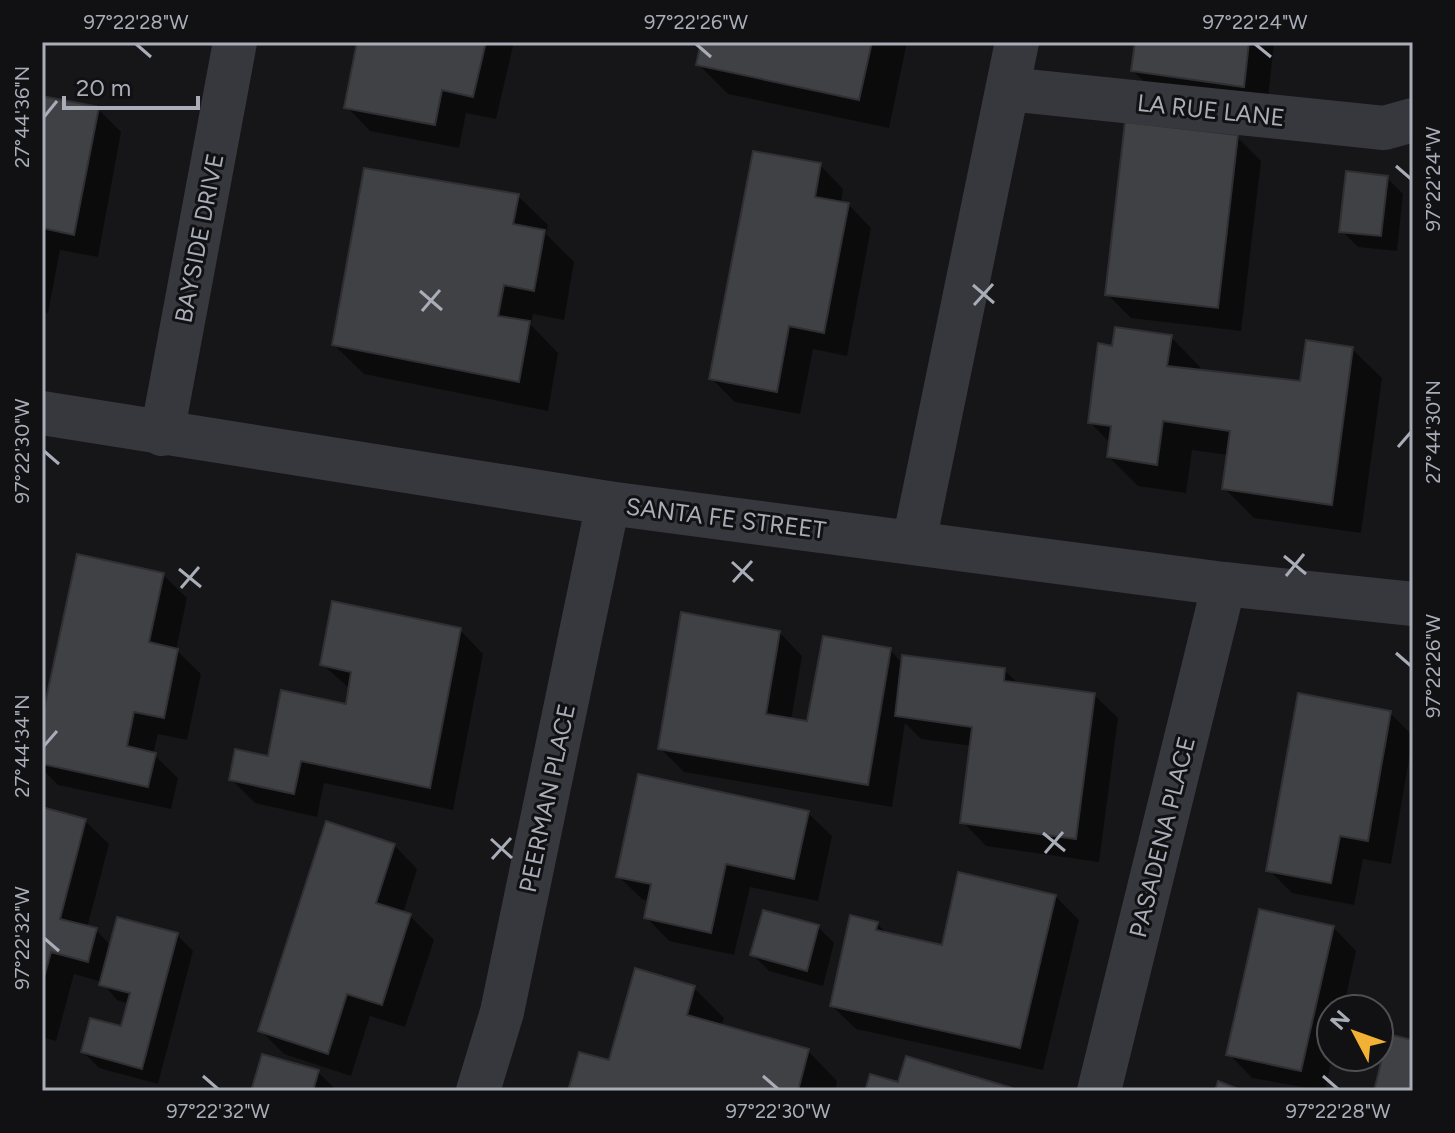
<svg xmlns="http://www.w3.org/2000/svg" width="1455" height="1133" viewBox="0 0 1455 1133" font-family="Figtree,sans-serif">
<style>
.shadow{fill:#0007}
.building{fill:#404145;stroke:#303034;stroke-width:2}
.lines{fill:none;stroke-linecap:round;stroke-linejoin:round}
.minor{stroke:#37383d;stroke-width:44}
.tertiary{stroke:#37383d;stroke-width:44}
.ticks{fill:none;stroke:#a8adb8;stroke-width:3}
.labels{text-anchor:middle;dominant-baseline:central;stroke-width:6;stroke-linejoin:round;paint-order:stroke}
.street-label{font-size:24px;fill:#a8adb8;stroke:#111113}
.neatline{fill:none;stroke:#a8adb8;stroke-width:3}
.ticks-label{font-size:20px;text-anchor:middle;fill:#a8adb8}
</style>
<rect width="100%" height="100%" fill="#161618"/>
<path class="shadow" d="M359,42L389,47L390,42H514L496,119L466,113L459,148L370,131L347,107Z
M703,42H907L889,128L728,94L698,64Z
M1137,42H1274L1267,109L1157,94L1133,71Z
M42,98L98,109L121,132L98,257L60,250L48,313L42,312Z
M1237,137L1261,161L1241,331L1131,318L1107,294Z
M820,165L843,189L841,203L848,204L871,228L847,356L813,349L800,414L735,402L711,378Z
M1387,178L1403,194L1397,251L1358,247L1342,231Z
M518,196L548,225L546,234L574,262L564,320L533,314L531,325L558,353L548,411L364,374L334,345Z
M1171,337L1200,367L1199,372L1302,383L1352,349L1382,378L1361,533L1254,518L1224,488L1229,455L1192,450L1186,493L1138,486L1109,457L1110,443L1090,422L1114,348Z
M163,575L187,598L176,650L201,674L187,740L158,734L153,754L178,778L171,809L58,785L42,769V727Z
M460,630L483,654L453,810L324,783L317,817L255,803L232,780L347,707L350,689L322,664Z
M779,632L802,656L791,720L809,724L890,650L903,664L1004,670L1020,685L1094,695L1118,718L1099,862L986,846L963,822L972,746L921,739L905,723L892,807L684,772L660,748Z
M1390,713L1413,736L1391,864L1363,859L1354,905L1292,893L1269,870Z
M42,809L85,821L109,844L87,928L96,930L111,946L177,935L193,951L158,1084L99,1068L83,1052L122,1029L129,1004L117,1000L102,982L74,974L56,1041L42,1037Z
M808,813L832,836L818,901L750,887L734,955L669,941L646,917L649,901L642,899L618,876Z
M394,845L417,869L403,914L410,916L434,940L405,1027L370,1016L351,1076L284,1054L261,1031Z
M1055,896L1079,920L1043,1070L856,1029L832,1006L877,924L889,935L943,947Z
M818,927L834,943L823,986L769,971L753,955Z
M1333,927L1356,951L1343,1009H1331L1332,1057L1325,1091L1252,1078L1229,1054Z
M694,988L724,1018L721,1027L808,1051L837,1081L835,1091H570L611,1063Z
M318,1072L337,1091H253Z"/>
<path class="building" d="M357,42L388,44L486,42L473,97L442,90L435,125L344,108Z
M701,42H872L859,100L696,65Z
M1135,42H1249L1244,87L1131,71Z
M42,96L99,107L74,235L42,228Z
M1125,122L1238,135L1218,308L1105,295Z
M753,151L821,163L815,197L849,203L824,333L789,326L777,392L709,379Z
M364,168L519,194L513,224L545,230L534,291L504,285L498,316L530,321L519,382L332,345Z
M1346,171L1388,176L1381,236L1339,232Z
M1115,327L1172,335L1167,366L1300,381L1306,340L1353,347L1332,505L1222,489L1230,431L1163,421L1157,465L1107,457L1111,426L1088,423L1098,343L1112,346Z
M77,554L164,573L149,642L178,649L164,718L134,712L127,746L156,753L148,787L42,764V718Z
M332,601L461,628L430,788L301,761L294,794L229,780L235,749L268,756L281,690L346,704L351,672L320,665Z
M681,612L780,631L766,714L807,721L823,636L891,648L868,785L658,749Z
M902,655L1005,668L1004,681L1095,693L1076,839L960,823L972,727L895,716Z
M1298,693L1391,711L1368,841L1340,836L1331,883L1266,871Z
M638,774L809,811L794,879L726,864L711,933L644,918L651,884L616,877Z
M42,807L86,819L60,919L97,928L88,962L51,952L42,985Z
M326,821L395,844L376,903L411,914L382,1005L347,994L328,1054L258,1031Z
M958,872L1056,895L1020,1048L830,1006L850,915L878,922L876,930L942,945Z
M1259,909L1334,926L1301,1071L1226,1055Z
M763,910L819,925L807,971L750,955Z
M117,917L178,933L142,1069L81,1052L90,1018L121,1026L130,993L99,985Z
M635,968L695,986L687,1015L809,1049L798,1091H568L579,1052L609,1060Z
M1388,1034L1413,1040V1091H1374Z
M262,1054L319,1070L313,1091H251Z
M906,1056L1012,1088L1011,1091H865L870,1074L898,1082Z
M1218,1081L1243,1091H1215Z"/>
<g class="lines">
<path class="minor" d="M1008,89L1384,128L1413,120
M162,434L235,42
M914,542L1017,42
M478,1091L502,1012L608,503
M1099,1091L1224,584"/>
<path class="tertiary" d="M42,413L608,503L1224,584L1413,604"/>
</g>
<path class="ticks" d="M136,44L151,57M696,44L711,57M1255,44L1271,57M44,117L57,101M1396,166L1411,179M973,285L994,303M420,291L442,310M974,305L993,284M422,311L440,290M1398,447L1411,432M44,451L59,464M1284,556L1306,574M732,562L753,581M179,569L201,587M1286,576L1304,554M733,582L752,561M181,588L199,567M1396,653L1411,666M44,746L57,731M1043,833L1065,851M491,839L512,858M1045,853L1063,832M492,859L511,838M44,938L59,951M203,1076L218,1089M763,1076L778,1089M1323,1076L1338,1089"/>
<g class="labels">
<g class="street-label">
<text transform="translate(1211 110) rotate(6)">LA RUE LANE</text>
<text transform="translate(199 238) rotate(-79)">BAYSIDE DRIVE</text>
<text transform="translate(726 518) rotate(7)">SANTA FE STREET</text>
<text transform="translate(547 798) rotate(-78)">PEERMAN PLACE</text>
<text transform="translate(1162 837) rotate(-76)">PASADENA PLACE</text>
</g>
</g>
<rect width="1455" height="1133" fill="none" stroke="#111113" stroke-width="88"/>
<g transform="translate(1355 1033) rotate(311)"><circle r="38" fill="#111113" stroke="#4d4f55" stroke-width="2"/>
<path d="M0-6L14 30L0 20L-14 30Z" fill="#f2b134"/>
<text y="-12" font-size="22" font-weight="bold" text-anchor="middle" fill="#a8adb8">N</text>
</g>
<path d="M64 96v12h134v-12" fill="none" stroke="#a8adb8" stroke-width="4"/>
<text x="76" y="96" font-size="24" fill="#a8adb8" stroke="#111113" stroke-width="6" paint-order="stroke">20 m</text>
<rect x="44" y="44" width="1367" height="1045" class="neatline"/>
<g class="ticks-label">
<text x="136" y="29">97°22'28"W</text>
<text x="696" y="29">97°22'26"W</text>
<text x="1255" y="29">97°22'24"W</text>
<text transform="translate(22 117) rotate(-90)" y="7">27°44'36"N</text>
<text transform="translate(1433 179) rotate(-90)" y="7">97°22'24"W</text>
<text transform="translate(1433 432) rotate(-90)" y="7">27°44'30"N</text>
<text transform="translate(22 451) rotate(-90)" y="7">97°22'30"W</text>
<text transform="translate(1433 666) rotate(-90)" y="7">97°22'26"W</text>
<text transform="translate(22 746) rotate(-90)" y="7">27°44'34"N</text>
<text transform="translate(22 938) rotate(-90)" y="7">97°22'32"W</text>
<text x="218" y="1118">97°22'32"W</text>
<text x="778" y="1118">97°22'30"W</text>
<text x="1338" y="1118">97°22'28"W</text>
</g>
</svg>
